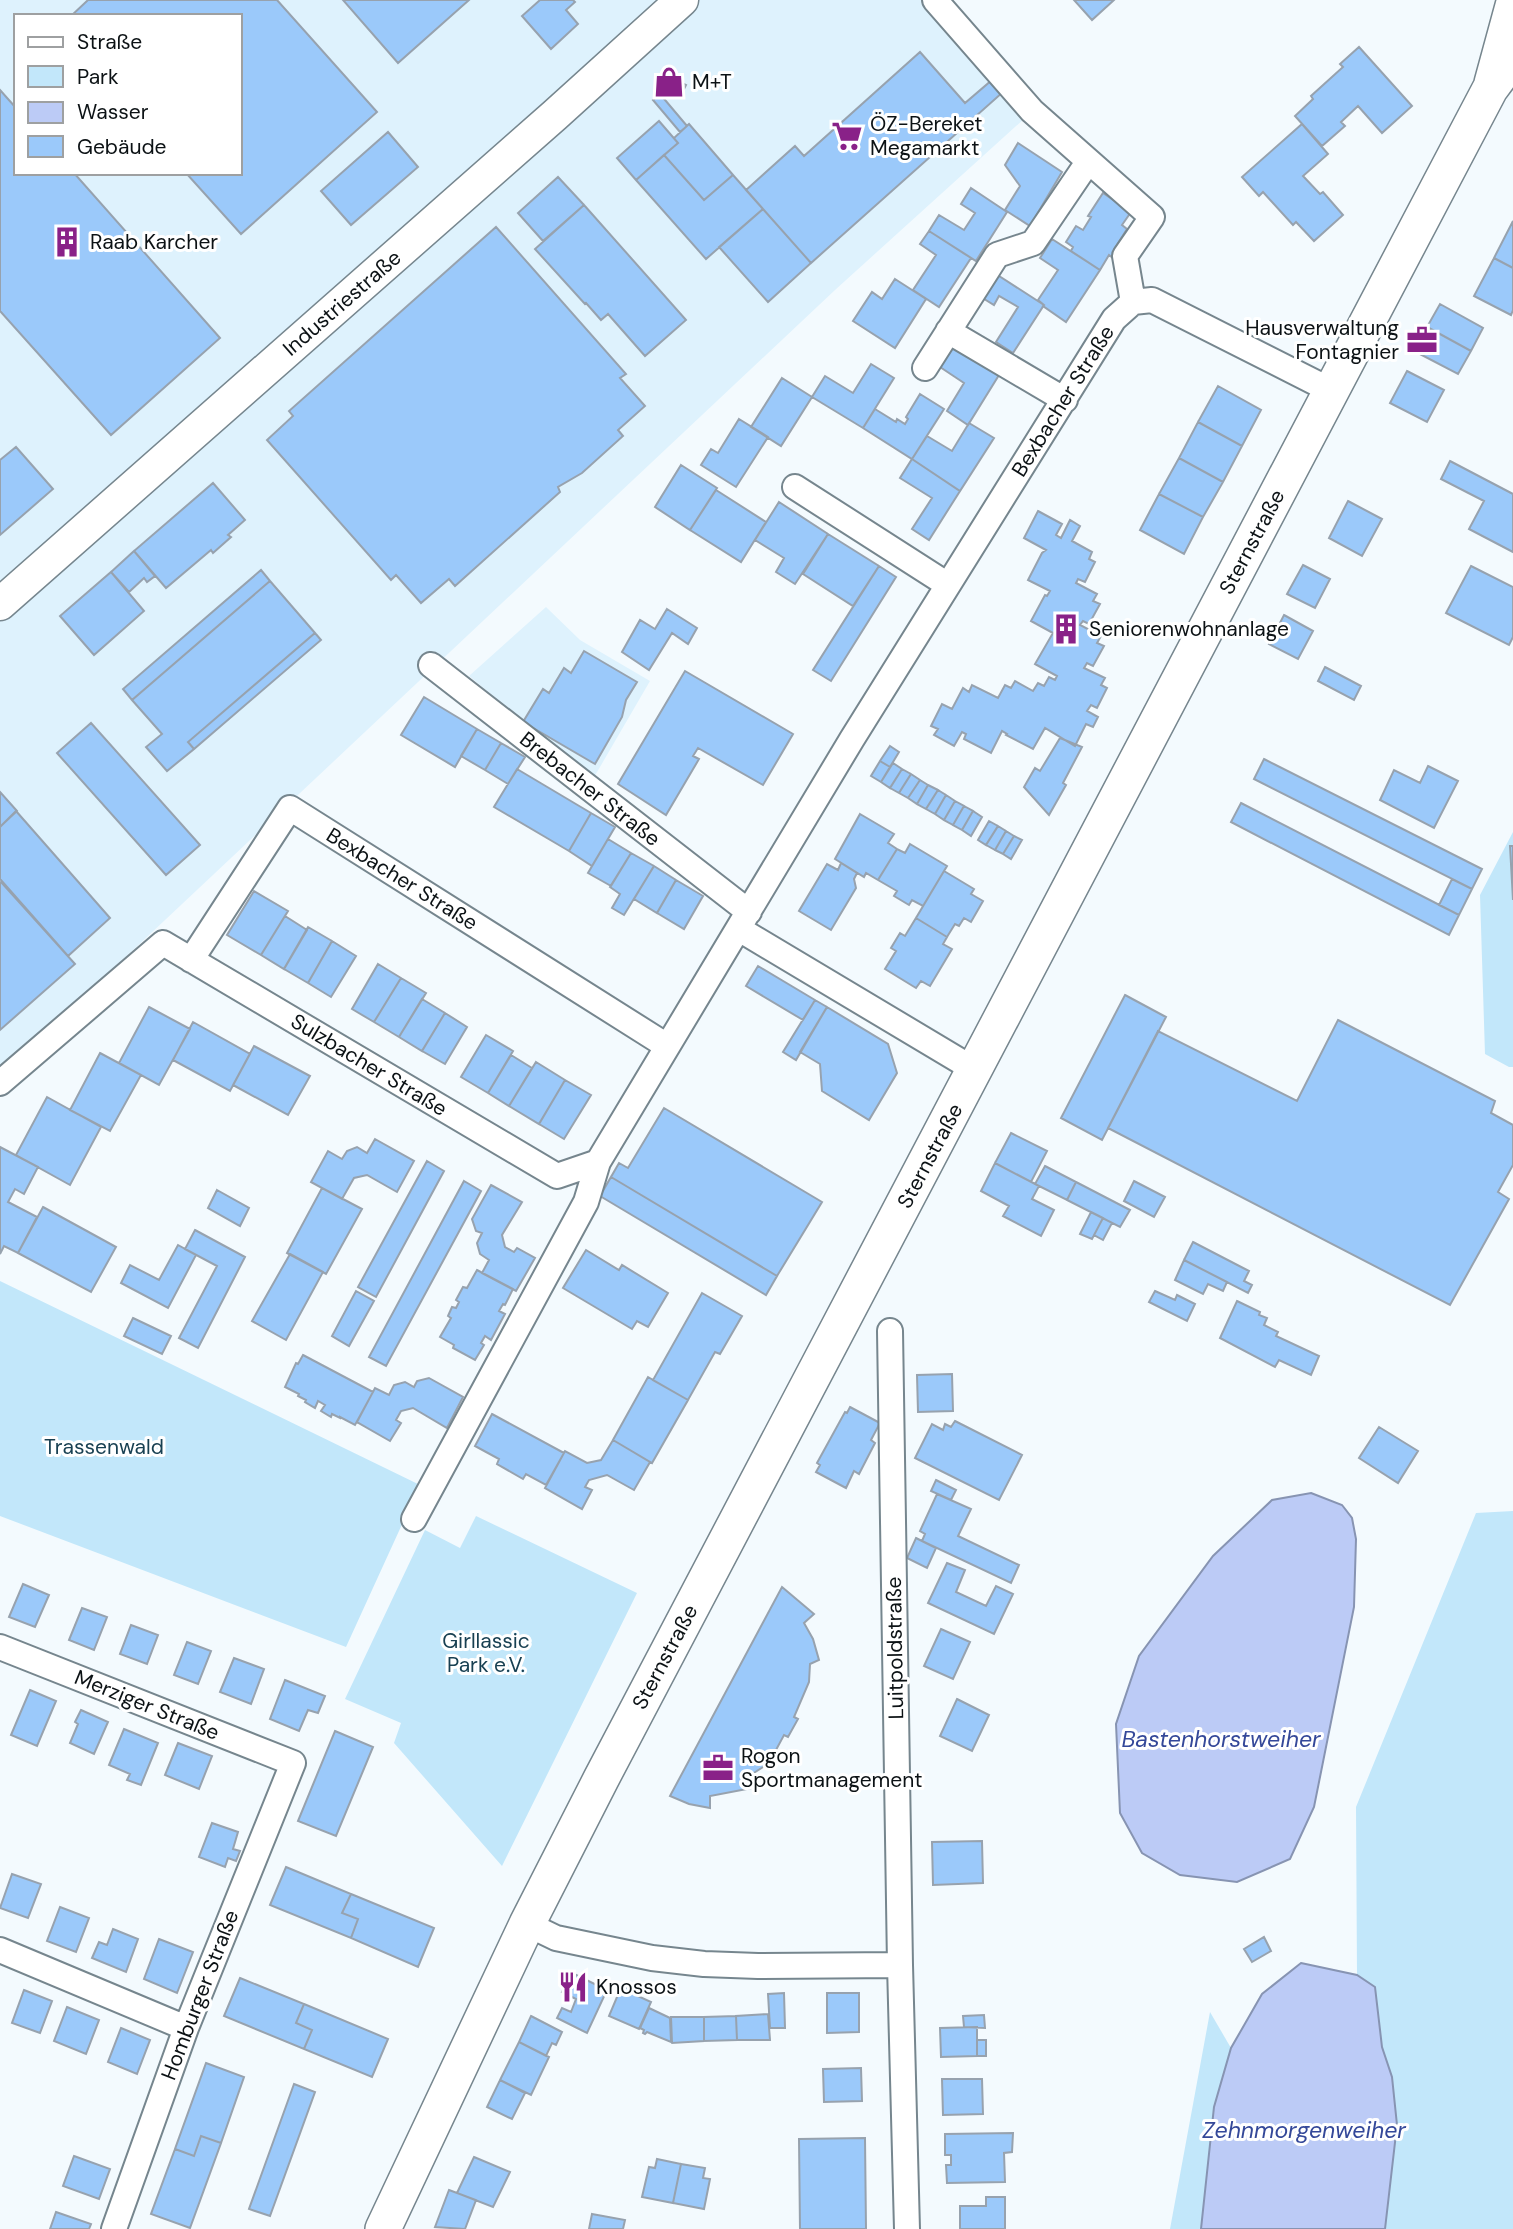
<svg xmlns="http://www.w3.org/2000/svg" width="1513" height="2229" viewBox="0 0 1513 2229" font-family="'DM Sans',sans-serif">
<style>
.built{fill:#def2fd;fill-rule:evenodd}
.green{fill:#c2e7fa}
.water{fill:#bccbf6;stroke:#8794b2;stroke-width:2}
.building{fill:#9bc9fa;stroke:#97a2ae;stroke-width:2}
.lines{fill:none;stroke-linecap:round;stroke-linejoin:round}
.minor-casing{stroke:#76868e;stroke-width:28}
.tertiary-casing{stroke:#76868e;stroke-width:35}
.secondary-casing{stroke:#76868e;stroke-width:38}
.minor{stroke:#fff;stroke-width:24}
.tertiary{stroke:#fff;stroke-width:32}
.secondary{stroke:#fff;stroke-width:35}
.labels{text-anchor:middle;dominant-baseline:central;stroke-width:6;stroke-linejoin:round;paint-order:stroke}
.poi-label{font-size:21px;fill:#0c1215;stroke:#fff;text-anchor:start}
.street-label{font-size:21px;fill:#0c1215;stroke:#fff}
.park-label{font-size:21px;fill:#184052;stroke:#fff}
.water-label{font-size:23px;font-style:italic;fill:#344899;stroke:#fff}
</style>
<rect width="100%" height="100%" fill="#f3fafe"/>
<path class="built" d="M0,0H922L1025,118L835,290L98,983L0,1078ZM16,16H240V173H16Z
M546,607L580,640L650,681L593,779L469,676Z"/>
<path class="green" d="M1513,832V1067H1509L1485,1054L1480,895Z
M0,1281L420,1485L346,1647L0,1516Z
M1513,1511V2229H1385L1397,2125L1392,2077L1382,2047L1375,1987L1357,1975L1356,1807L1476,1513Z
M476,1516L637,1593L502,1866L394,1743L401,1723L345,1699L425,1530L460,1548Z
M1210,2012L1231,2048L1214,2107L1201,2229H1170Z"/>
<path class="water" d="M1311,1493L1342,1505L1352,1518L1356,1539L1354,1607L1314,1807L1290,1859L1237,1882L1180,1875L1142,1853L1120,1813L1116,1724L1139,1656L1213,1556L1272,1500Z
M1301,1963L1357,1975L1375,1987L1382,2047L1392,2077L1397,2125L1385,2229H1201L1214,2107L1231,2048L1262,1994Z"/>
<path class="building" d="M88,0H277L377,112L241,234L186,173H240V16H71Z
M343,0H469L398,63Z
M540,0H573L575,2L566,10L578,24L551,49L522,16Z
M1074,0H1114L1092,20Z
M1359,47L1412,106L1382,133L1358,106L1341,122L1345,126L1322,146L1295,116L1313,99L1311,96L1343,67L1340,64Z
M920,52L965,103L992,80L1003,92L811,263L746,190L795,146L804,156Z
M666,76L686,85L682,93L662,84Z
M0,90L16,108V173H74L220,338L111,435L0,311Z
M660,94L687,126L680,132L653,100Z
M659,121L678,143L636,180L617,158Z
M689,124L733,175L704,200L664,155L678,143L674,138Z
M1302,124L1328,154L1303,176L1320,194L1323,192L1343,215L1314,241L1296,222L1293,225L1263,192L1259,196L1242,177Z
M388,132L418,167L351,225L321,191Z
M1018,143L1062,172L1030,226L1005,210L1020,186L1005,165Z
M664,155L704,200L733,175L763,209L706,259L636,180Z
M558,177L584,205L543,241L518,213Z
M971,188L1007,212L976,261L929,231L939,215L964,230L975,213L961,204Z
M1103,193L1131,212L1122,225L1127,229L1115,248L1119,250L1113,258L1109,255L1100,270L1071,251L1073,247L1066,242L1076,226L1083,230L1091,217L1088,216Z
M584,205L686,320L645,356L608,314L601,320L586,303L585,304L535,249Z
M763,209L811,263L768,302L719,247Z
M1513,221V268L1494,258Z
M496,227L626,374L620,378L645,406L618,430L623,436L582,473L558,487L560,492L455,586L449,579L421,603L396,575L391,580L267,440L293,416L289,411Z
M929,231L971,258L939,307L913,290L936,255L920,244Z
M1052,239L1100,270L1066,322L1043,306L1044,305L1038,300L1058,270L1040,258Z
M1494,258L1513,268V310L1511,315L1474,296Z
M996,274L1044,305L1013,353L996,342L1018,307L999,296L994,305L981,297Z
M895,279L926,299L895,348L853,321L872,292L882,299Z
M1440,304L1483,328L1471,351L1427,327Z
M1429,328L1471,351L1458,374L1416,352Z
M950,344L999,375L968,425L947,411L964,383L937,365Z
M871,364L894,378L863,428L812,397L825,376L853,393Z
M1407,371L1444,390L1427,422L1390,403Z
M782,378L812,397L781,446L751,427Z
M1218,386L1261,410L1242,446L1198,422Z
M920,394L944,409L912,459L863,428L875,409L896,422L897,419L905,424L908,419L906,417Z
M739,419L768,437L736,487L701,465L711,449L718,453Z
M1198,422L1242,446L1223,482L1179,458Z
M969,423L994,438L960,491L912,459L927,436L952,451Z
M16,447L53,489L0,535V460Z
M1179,458L1223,482L1203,517L1159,494Z
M912,459L960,491L929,540L912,529L932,498L900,478Z
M1450,461L1513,494V552L1469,529L1484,501L1441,479Z
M681,465L717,488L690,530L655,507Z
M213,483L245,520L228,535L231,537L213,553L211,550L166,588L134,551Z
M716,490L766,522L741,562L690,530Z
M1159,494L1203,517L1184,554L1140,530Z
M1348,501L1382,519L1362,556L1329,538Z
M779,502L828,534L795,584L776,572L784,558L755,540Z
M1038,511L1062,524L1056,535L1061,538L1070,520L1080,526L1072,541L1092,552L1089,559L1095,562L1085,582L1078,579L1076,583L1097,594L1093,601L1100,604L1089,624L1083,621L1080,625L1101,636L1097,643L1104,646L1093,666L1087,663L1084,668L1105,678L1101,685L1107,688L1097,708L1091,705L1087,711L1098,717L1093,727L1086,724L1075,746L1045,728L1033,749L1006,735L1007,734L1002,731L991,753L964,739L966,734L962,732L954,746L934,735L938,729L931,726L942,704L952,709L963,688L969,692L972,685L998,698L1005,685L1011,688L1015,681L1033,691L1038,683L1044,686L1049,677L1055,680L1057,676L1035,664L1053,633L1031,621L1045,595L1047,596L1050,591L1028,580L1042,553L1046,550L1024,538Z
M828,534L879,566L853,606L803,574Z
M134,551L155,576L147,582L144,578L129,592L111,572Z
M1303,565L1330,579L1315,608L1287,594Z
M879,566L896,577L831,681L813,670Z
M1471,566L1513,587V637L1509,645L1446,613Z
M261,570L270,581L132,700L123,689Z
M111,572L144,611L94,655L60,616Z
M270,581L315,633L188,742L194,749L167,771L146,747L162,734L132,700Z
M667,609L697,628L688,644L672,633L649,670L622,652L640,620L655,629Z
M1284,615L1313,631L1298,659L1269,644Z
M315,633L321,640L194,749L188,742Z
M584,651L637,682L626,700L622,717L595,764L523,722L543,689L549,693L564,668L571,673Z
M1325,667L1361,686L1354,700L1318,681Z
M685,671L793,734L763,785L698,748L693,756L699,759L666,815L618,784Z
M424,697L477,729L455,767L401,735Z
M91,723L200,845L166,875L57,753Z
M477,729L501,743L485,770L461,756Z
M1060,738L1082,747L1063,783L1066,785L1049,815L1024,787L1035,768L1040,771Z
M501,743L525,757L508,784L485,770Z
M890,746L899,752L890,767L880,761Z
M1264,759L1482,869L1472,889L1254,779Z
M880,761L890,767L881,782L871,776Z
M893,763L902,769L890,788L881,782Z
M1428,766L1458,781L1434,828L1380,800L1394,770L1420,783Z
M517,769L591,813L569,851L494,807Z
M902,769L911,774L899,793L890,788Z
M911,774L920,780L908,798L899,793Z
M920,780L928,785L917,804L908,798Z
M928,785L938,790L926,809L917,804Z
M938,790L946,795L935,814L926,809Z
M0,792L17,811L0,827Z
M946,795L955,801L944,820L935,814Z
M955,801L964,806L953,825L944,820Z
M1241,803L1459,915L1449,935L1231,822Z
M964,806L973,811L962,830L953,825Z
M16,811L110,918L68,956L0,879V827Z
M973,811L982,817L971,836L962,830Z
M591,813L615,827L592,866L569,851Z
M860,814L894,834L888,843L897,849L878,880L866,873L864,877L835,859Z
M989,821L998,826L986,845L978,840Z
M998,826L1006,831L995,850L986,845Z
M1006,831L1014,836L1003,854L995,850Z
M1014,836L1022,840L1011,859L1003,854Z
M608,839L631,853L611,886L588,873Z
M910,844L947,866L923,906L912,900L909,905L894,896L897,891L878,880L897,849L905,853Z
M1510,846H1513V900Z
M631,853L654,866L624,915L612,908L620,894L610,887Z
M841,863L857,873L854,879L856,888L831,930L799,911L827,864L838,870Z
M654,866L676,880L657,913L634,899Z
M944,871L974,889L971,894L983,901L971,922L964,918L959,926L955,924L947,937L916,918Z
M1452,879L1472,889L1459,915L1439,905Z
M676,880L703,896L684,929L657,913Z
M1,882L75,964L0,1030V883Z
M254,891L288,911L261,955L227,935Z
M285,916L307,930L284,969L261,955Z
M916,918L947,937L943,944L952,949L930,986L921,981L916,988L885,969L896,951L891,948L900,933L905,936Z
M308,927L332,941L308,983L284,969Z
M332,941L356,956L331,997L308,983Z
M378,964L401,978L374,1022L352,1009Z
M758,966L815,1000L803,1020L746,986Z
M401,978L426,993L399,1037L374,1022Z
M1125,995L1166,1017L1102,1140L1061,1118Z
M422,999L445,1013L422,1051L399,1037Z
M815,1000L827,1007L796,1060L783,1052Z
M149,1007L190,1029L159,1085L119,1063Z
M827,1007L888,1044L897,1073L869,1120L822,1091L820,1064L800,1052Z
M445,1013L467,1027L445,1064L422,1051Z
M1338,1020L1495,1101L1491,1113L1513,1125V1165L1498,1192L1509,1199L1450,1305L1108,1128L1158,1031L1297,1101Z
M193,1022L250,1054L230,1091L173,1060Z
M486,1035L513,1051L488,1093L461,1077Z
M254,1046L310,1076L288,1115L233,1085Z
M100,1053L141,1075L110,1131L70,1110Z
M511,1055L532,1068L509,1106L488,1093Z
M536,1062L565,1080L539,1124L509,1106Z
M565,1080L591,1095L564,1139L539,1124Z
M47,1097L101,1127L70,1185L16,1155Z
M664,1108L822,1202L777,1276L611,1177L619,1163L628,1168Z
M1011,1133L1047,1151L1031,1182L995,1163Z
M375,1139L414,1161L397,1192L367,1175L354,1178L342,1199L311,1182L328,1151L342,1159L347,1151L357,1147L367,1153Z
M0,1147L38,1167L24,1194L15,1189L8,1202L37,1217L18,1253L4,1246L0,1254Z
M427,1161L444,1171L376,1297L358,1287Z
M995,1163L1039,1186L1032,1199L1054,1210L1041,1236L1003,1216L1009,1206L981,1191Z
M1045,1166L1076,1182L1067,1200L1035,1184Z
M611,1177L777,1276L766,1295L600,1196Z
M464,1181L481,1191L386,1366L369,1357Z
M1134,1181L1165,1197L1154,1217L1124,1201Z
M1076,1182L1130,1210L1120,1227L1067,1200Z
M491,1185L522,1202L502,1235L505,1247L514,1252L517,1248L535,1258L516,1291L482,1273L489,1260L480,1254L477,1243L482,1233L476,1231L472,1219Z
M322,1188L362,1209L326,1274L287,1253Z
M217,1190L249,1208L240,1226L208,1208Z
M43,1207L116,1247L91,1292L18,1253Z
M1091,1212L1103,1218L1092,1239L1080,1234Z
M1103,1218L1112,1223L1103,1240L1094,1235Z
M195,1230L245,1257L198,1348L179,1338L217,1266L185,1249Z
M1193,1242L1249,1271L1244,1281L1252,1285L1248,1293L1184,1260Z
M178,1245L196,1255L168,1308L121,1283L130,1265L159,1280Z
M586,1250L619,1270L622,1265L668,1293L648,1327L637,1321L632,1329L563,1288Z
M290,1254L323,1272L286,1340L252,1321Z
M1184,1260L1227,1282L1223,1291L1208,1284L1203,1294L1175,1280Z
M477,1270L513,1289L505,1305L503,1304L499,1311L505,1314L491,1340L485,1336L481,1343L484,1345L475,1360L453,1348L454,1345L440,1337L451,1318L448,1316L452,1307L456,1308L459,1302L456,1300L463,1287L467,1288Z
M356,1291L374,1301L349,1346L332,1336Z
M1155,1291L1175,1300L1177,1295L1195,1304L1187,1321L1149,1302Z
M702,1293L742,1316L720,1354L715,1352L688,1400L653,1380Z
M1237,1301L1260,1312L1259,1315L1267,1318L1264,1325L1278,1332L1276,1336L1319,1356L1311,1375L1279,1360L1275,1367L1220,1338Z
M133,1318L171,1336L162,1354L124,1336Z
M303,1355L373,1392L355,1425L340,1417V1418L332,1414L331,1417L321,1411L325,1405L318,1401L315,1408L305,1402L306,1400L298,1396L299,1394L285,1387L296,1363L298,1364Z
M952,1374L953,1411L918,1412L917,1375Z
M648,1377L688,1400L652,1463L613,1440Z
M429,1378L463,1397L447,1428L413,1408L401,1411L396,1420L401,1423L390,1441L357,1422L375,1388L389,1395L394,1385L405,1382L414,1387L417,1381Z
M850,1407L880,1423L871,1440L875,1443L859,1474L854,1471L846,1488L816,1472L820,1465L817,1463L845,1412L847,1413Z
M492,1414L564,1453L546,1485L526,1474L523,1479L497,1464L499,1459L475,1446Z
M955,1421L1022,1455L999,1500L915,1458L932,1424L943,1430L945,1424L951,1427Z
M1379,1427L1418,1451L1398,1483L1359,1458Z
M613,1440L650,1462L634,1490L607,1475L589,1480L585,1487L592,1490L582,1509L545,1488L565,1451L587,1463L601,1460Z
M936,1480L956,1490L951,1500L931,1491Z
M937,1494L971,1509L958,1536L1019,1565L1011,1583L922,1541L925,1534L920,1531Z
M916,1538L936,1548L927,1568L907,1558Z
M947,1563L965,1570L956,1592L986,1606L996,1586L1013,1594L994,1634L928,1603Z
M23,1584L49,1595L35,1627L9,1617Z
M782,1587L814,1614L804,1623L813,1639L819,1660L810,1664L809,1682L794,1717L798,1719L788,1737L784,1735L776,1750L763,1767L746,1778L752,1788L710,1796V1808L689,1804L670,1796Z
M82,1608L107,1617L94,1650L69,1640Z
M131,1625L158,1635L147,1664L120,1654Z
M941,1629L970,1642L953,1679L924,1666Z
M187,1642L211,1651L198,1684L174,1675Z
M234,1658L264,1669L251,1704L220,1692Z
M285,1680L325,1696L318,1713L308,1710L299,1731L270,1719Z
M30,1690L56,1701L37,1746L11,1735Z
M957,1699L989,1715L972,1751L940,1736Z
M81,1710L108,1722L94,1754L70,1743L78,1724L75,1722Z
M124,1729L158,1743L141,1785L127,1780L130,1774L109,1765Z
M335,1731L373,1747L336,1836L298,1821Z
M178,1743L212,1756L199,1789L165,1775Z
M212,1823L238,1832L233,1849L240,1851L236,1861L228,1858L225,1867L199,1857Z
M982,1841L983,1883L933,1885L932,1842Z
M286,1867L351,1894L342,1913L358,1919L351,1938L270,1905Z
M12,1874L41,1884L28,1918L0,1908Z
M351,1894L434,1928L418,1967L351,1938L358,1919L342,1913Z
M60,1907L89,1918L76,1952L47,1941Z
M113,1929L138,1939L126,1972L92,1958L99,1942L107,1945Z
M1264,1937L1271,1951L1252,1962L1244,1949Z
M159,1939L193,1952L177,1993L144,1979Z
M572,1973L607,1990L587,2033L557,2018L562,2008L571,2012L576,1999L562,1992Z
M240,1978L304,2004L296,2023L312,2030L304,2049L224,2016Z
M622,1985L630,1989L629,1992L651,2002L639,2029L609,2016Z
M24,1990L52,2001L40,2033L12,2023Z
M784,1993L785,2028H770L768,1994Z
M827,1993H859V2032L827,2033Z
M304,2004L388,2039L372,2077L304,2049L312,2030L296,2023Z
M67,2007L99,2020L86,2054L54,2041Z
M649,2008L670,2018L671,2042L647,2032L645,2034L643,2033L644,2030L640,2028Z
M768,2014L770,2040H737L736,2016Z
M984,2015L985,2028L964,2027L963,2016Z
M531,2016L562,2032L556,2045L552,2043L546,2056L519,2042Z
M736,2016L737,2040L704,2041V2017Z
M671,2017H704V2041L672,2043Z
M977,2027V2056L941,2057L940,2028Z
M121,2028L150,2040L137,2074L108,2062Z
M977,2040H986V2056H977Z
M519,2042L549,2057L531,2095L500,2080Z
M206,2063L244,2077L221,2143L201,2136L194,2156L175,2149Z
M861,2068L862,2101L824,2102L823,2069Z
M942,2079H982L983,2114L943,2115Z
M500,2080L525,2093L512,2119L487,2107Z
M294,2084L315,2092L270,2216L249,2209Z
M1013,2133L1012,2152L1004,2153L1005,2182L947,2183L946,2165H951V2155H945V2134Z
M201,2136L221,2143L190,2228L151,2214L175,2149L194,2156Z
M865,2138L866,2229H800L799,2139Z
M74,2156L110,2169L99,2199L63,2186Z
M474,2157L510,2172L493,2207L457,2193Z
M657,2159L681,2164L673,2203L642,2197L649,2167L655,2168Z
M681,2164L705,2168L703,2178L710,2179L704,2209L673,2203Z
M449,2190L476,2200L465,2229L435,2227Z
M986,2197H1005V2229H960V2206H986Z
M56,2212L91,2224L89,2229H50Z
M592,2214L625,2220L623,2229H589Z"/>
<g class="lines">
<g class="minor-casing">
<path id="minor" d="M935,0L1032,111L1152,217L1125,256L1133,302
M948,331L1065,400
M925,368L997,255L1033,243L1088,162
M795,487L948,585
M431,665L749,912
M739,929L975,1070
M191,960L290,808L667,1046
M0,1083L163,943L557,1176L598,1162L852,739L1114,319L1133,302L1152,300L1332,391
M890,1331L900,1965L907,2229
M414,1519L586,1202L598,1162
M0,1647L293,1763L186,2028L114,2229
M527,1924L556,1938L652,1958L704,1964L758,1966L900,1965
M0,1950L186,2028"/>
</g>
<g class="tertiary-casing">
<path id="tertiary" d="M0,604L555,115L682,0"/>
</g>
<g class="secondary-casing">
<path id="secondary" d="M1492,83L1513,6
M383,2229L527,1924L601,1779L1490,89L1513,58"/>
</g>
<use href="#minor" class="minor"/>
<use href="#tertiary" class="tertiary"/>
<use href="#secondary" class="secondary"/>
</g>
<defs>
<g id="shop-bare" transform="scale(2.415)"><path d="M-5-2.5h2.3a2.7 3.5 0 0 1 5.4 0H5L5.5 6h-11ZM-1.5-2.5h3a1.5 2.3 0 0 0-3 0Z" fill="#892188" stroke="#fff" stroke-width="2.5" paint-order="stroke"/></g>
<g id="supermarket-bare" transform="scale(2.415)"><path d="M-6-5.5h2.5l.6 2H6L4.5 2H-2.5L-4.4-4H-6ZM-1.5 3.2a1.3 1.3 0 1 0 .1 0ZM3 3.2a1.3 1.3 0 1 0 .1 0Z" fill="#892188" stroke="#fff" stroke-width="2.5" paint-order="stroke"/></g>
<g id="building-bare" transform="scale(2.415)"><path d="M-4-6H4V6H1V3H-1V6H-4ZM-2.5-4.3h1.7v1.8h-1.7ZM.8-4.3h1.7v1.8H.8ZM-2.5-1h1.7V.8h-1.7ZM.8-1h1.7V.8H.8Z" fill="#892188" stroke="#fff" stroke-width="2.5" paint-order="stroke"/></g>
<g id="office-bare" transform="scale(2.415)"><path d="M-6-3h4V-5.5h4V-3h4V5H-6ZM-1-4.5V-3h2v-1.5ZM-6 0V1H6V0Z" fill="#892188" stroke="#fff" stroke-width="2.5" paint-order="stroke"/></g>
<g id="restaurant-bare" transform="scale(2.415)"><path d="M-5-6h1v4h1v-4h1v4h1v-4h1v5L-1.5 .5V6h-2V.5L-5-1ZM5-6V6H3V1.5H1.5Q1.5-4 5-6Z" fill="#892188" stroke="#fff" stroke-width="2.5" paint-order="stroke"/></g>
</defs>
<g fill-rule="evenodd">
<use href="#shop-bare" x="669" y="82"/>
<use href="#supermarket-bare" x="847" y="136"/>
<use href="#building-bare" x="67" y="242"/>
<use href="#office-bare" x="1422" y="340"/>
<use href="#building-bare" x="1066" y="629"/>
<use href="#office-bare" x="718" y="1768"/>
<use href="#restaurant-bare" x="573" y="1987"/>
</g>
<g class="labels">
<g class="poi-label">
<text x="692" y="82">M+T</text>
<text x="870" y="124">ÖZ-Bereket<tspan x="870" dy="24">Megamarkt</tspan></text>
<text x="90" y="242">Raab Karcher</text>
<text x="1399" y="328" text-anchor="end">Hausverwaltung<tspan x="1399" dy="24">Fontagnier</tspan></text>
<text x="1089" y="629">Seniorenwohnanlage</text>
<text x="741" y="1756">Rogon<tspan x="741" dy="24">Sportmanagement</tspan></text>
<text x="596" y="1987">Knossos</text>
</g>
<g class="street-label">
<text transform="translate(342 303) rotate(-41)">Industriestraße</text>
<text transform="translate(1063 401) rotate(-58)">Bexbacher Straße</text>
<text transform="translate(1252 542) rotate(-62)">Sternstraße</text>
<text transform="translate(590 789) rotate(38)">Brebacher Straße</text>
<text transform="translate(402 879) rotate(32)">Bexbacher Straße</text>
<text transform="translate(369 1065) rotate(31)">Sulzbacher Straße</text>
<text transform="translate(930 1156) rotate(-62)">Sternstraße</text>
<text transform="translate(895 1648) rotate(-91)">Luitpoldstraße</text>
<text transform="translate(665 1657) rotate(-62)">Sternstraße</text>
<text transform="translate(147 1705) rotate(22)">Merziger Straße</text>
<text transform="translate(200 1995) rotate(-69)">Homburger Straße</text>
</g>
<g class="park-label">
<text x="104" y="1447">Trassenwald</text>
<text x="486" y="1641">Girllassic<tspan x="486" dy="24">Park e.V.</tspan></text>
</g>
<g class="water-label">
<text x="1221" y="1739">Bastenhorstweiher</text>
<text x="1304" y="2130">Zehnmorgenweiher</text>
</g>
</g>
<rect x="14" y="14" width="228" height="161" fill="#ffffff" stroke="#9ea0a1" stroke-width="2"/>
<rect x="28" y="37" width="35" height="10" fill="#ffffff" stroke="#9ea0a1" stroke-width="2"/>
<text x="77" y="49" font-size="21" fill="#0c1215">Straße</text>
<rect x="28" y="66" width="35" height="21" fill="#c2e7fa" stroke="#9ea0a1" stroke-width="2"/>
<text x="77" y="84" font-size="21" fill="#0c1215">Park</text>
<rect x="28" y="102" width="35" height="21" fill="#bccbf6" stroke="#9ea0a1" stroke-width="2"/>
<text x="77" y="119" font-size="21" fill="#0c1215">Wasser</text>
<rect x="28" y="136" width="35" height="21" fill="#9bc9fa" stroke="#9ea0a1" stroke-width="2"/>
<text x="77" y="154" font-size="21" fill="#0c1215">Gebäude</text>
</svg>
